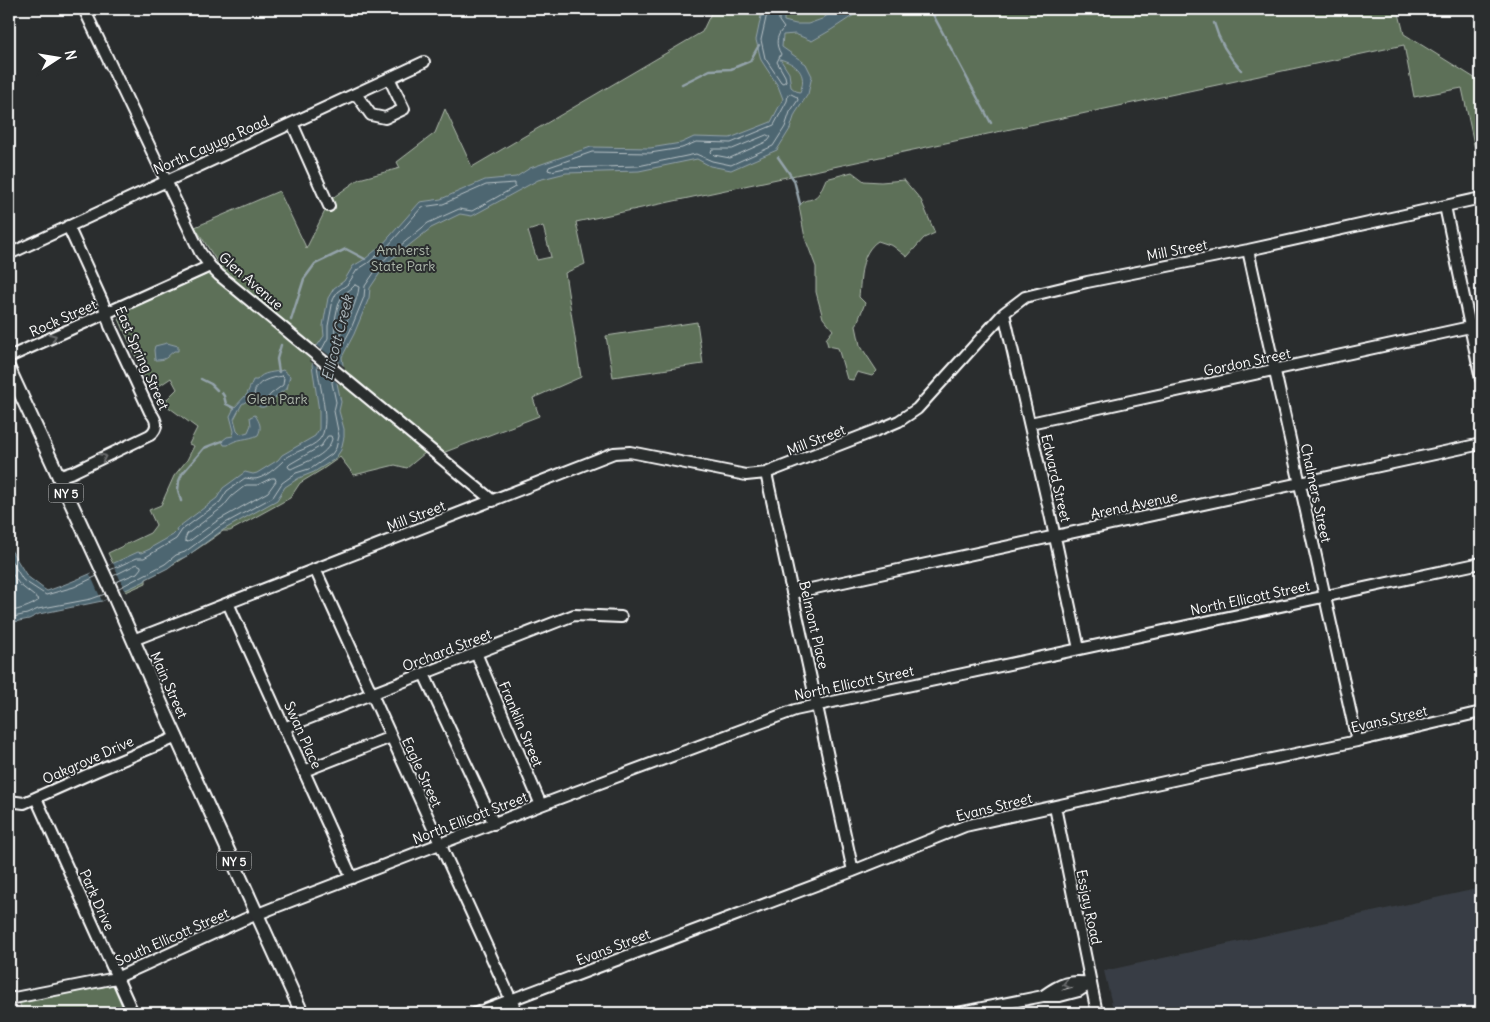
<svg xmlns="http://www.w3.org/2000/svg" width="1490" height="1022" viewBox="0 0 1490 1022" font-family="Delius,sans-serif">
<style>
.built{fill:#393e44}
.green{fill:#5d7059;stroke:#aeb8ac;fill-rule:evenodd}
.water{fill:#4d6671;stroke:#94a3aa;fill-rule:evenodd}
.pier{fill:#2a2d2e}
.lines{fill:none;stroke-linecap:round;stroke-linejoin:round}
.shore{stroke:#b8c2c6;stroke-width:1}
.stream{stroke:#94a3aa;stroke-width:2.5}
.minor-casing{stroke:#fff;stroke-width:14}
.major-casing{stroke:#fff;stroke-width:16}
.minor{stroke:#2a2d2e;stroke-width:10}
.major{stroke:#2a2d2e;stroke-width:12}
.oneway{stroke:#6a6c6d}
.labels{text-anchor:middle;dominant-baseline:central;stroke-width:4;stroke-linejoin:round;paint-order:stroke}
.shield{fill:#2a2d2e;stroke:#bfc0c0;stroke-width:1}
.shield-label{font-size:12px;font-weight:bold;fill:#fff}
.street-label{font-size:14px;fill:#fff;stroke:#2a2d2e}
.park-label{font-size:14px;fill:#aeb8ac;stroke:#2a2d2e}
.water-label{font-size:15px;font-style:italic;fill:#afbabf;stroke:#2a2d2e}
</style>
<rect width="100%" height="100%" fill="#2a2d2e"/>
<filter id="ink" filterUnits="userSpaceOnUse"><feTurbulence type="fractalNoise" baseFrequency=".02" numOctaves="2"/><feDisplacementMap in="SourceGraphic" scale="10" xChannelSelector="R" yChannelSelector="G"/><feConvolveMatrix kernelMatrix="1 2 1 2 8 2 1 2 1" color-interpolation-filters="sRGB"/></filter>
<g filter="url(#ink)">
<path class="built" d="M1481,888V1013H1114L1104,971Z"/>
<path class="green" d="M713,9H1398L1404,34L1481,82V177L1462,88L1414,97L1404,45L576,222L585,264L565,273L581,377L533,398L539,416L440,454L431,448L407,468L395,465L354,475L340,457L323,469L300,483L290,498L230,531H223C198,549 174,565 146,579V583L126,592L108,553L150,533L156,525L149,510L161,505L174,476L187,460L194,446L189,444L197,428L163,403L177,389L171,378L156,388L154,384L149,387L119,319L121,313L221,268L195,227L279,191L305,245L306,249L331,199L359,179L400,168L397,162L435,133L445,109L472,167L702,32ZM543,226L551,257L537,260L528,231Z
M852,172L864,181L881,182L904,180L921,200L935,233L924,238L907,257L893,246L878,241C860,253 861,278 859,297L865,303L856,326L860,345L877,371L872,376L857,372L853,380L847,379L838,348L828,346L826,339L833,330L823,318L816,292V267L805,238L799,206C807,197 807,202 814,198C820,195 823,185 826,179Z
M697,322L703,364L613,377L606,336Z
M113,985L125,1013H23L19,1002Z"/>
<path class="water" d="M764,9H784V21L796,24H808L822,19L836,9H863L831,30L812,41L795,34L783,35L782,47L806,64L812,76L808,94L795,114L790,129L777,150L731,170L710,166L697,159L639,171L566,173L538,180L472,216L460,214L431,228L393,258L382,270L370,288L369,298L354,334L342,357L343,365L337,383L341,402L339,411L344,429V437L341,450L335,459L314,472L299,478L285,487L277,500L223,530L187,556L178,560L168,568L146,579L145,581L102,601L39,614L29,619L9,623V547L27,576L44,589L47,591C79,580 109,565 138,552L141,553L150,549L152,547L173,535L177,531L176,529L217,498L223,488L245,472L253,474L257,473L278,460L282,455L315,436L319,429V411L312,365L317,346L324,336L323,326L328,298L334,288L344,281L353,266L365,259L383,244L420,202L441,199L485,180L516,177L530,168L591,147L650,148L681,143L694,137L730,138L771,122L783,99L778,86L761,60L756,40L761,16ZM780,59C796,64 808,73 800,92L796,91L791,87L789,73Z
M167,343L178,346V351H174C165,358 167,360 155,360L154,350L155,346Z
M283,370L290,376L287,389C277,392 268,410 260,407C257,406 253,401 250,399L242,404L234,419L237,430L241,434L248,432L251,425L250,417L255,415C260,423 262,427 258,435C249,440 236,438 228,445H224L222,441L227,437L233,436L234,431L230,416L234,408L247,394L253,380H257C263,371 275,373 283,370Z"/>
<path class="pier" d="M315,344L345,367L339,383L340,385L310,361Z
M113,563L125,591L102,601L90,574Z"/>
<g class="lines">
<path class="shore" d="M768,9L761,40L765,58L781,82L783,83L786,81L785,76L777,62L781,54C775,45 776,35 784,28L779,21V9
M791,94L797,97L798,100L790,112L785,127L773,146L731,165L712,161L696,154L638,166L565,168L551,171L548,170L549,167L592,152L650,153L682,148L696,142L731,143L774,125L787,101L788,95Z
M767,135L771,137L768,141L730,158L714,155L711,152L712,149H732Z
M355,285L359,287C358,300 346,325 339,336L336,337C332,330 337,302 343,295C347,291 351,290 355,285Z
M321,351L328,338V326L333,300L337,292L348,284L357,270L368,263L387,247L422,207L443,204L486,185L515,183V187L472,211L459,209L428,223L389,255L378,267L365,286L364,297L350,331L337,355L338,365
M282,376L284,378L283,385L271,394L264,402H262L254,394C256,381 270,378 282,376Z
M328,436H331L332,439C327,457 306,461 291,469L289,468L288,466L290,464L321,446Z
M272,478H275L276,481L268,492L217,521L188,542L185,541V539L187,534L223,507L232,496L246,485H257Z
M9,557L23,580L46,595L74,587L97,576
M9,569L19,584L39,600C30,607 20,609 9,612
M110,570L137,558H144L176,539L182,530L220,502L227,491L245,478C248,478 250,479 253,479C263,480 278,466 285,459C294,451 310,449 319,440C333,425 318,383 317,364
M113,576L137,564L141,566V568L137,573L116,582
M119,588L165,564L176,555L185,552L220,526L273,497L282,483L296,473L312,468L332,454L336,448L339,436L334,411L336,402L332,383L333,377
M9,618L27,614L38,609L91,599L105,594"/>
<path class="stream" d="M930,9L991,123
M1214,23C1219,41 1228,56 1241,70
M682,84L710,70L731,69L750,61L759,45
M778,157L794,180L800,204
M291,320L304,279L315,264L346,249L365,259
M279,372L277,359L281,345
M201,379L211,384L217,390
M222,393L224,396L226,404L234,408
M181,501L178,490L179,481L182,474L204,448L222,441"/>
<g class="minor-casing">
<path id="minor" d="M84,9L200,252L210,266L219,275L493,501
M356,94L371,115L385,118L404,109L389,78
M292,123L329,206
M1445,206L1481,379
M1248,250L1357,741
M9,254L424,62
M1004,313L1050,514L1079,649
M9,357L210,266
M1030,423L1470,327
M766,473L853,871
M58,477L73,472L150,435C159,428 157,420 150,412L110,326L103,303L68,226
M315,569L517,1013
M792,593L1481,444
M228,603L352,878
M133,640L614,453L630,452L746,475L766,473L885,427L899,421L917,409L1004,313L1025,297L1087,282L1248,250L1481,198
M476,653L541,805
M424,674L494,824
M284,728L574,615L621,617
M304,771L391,737
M36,798L133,1013
M9,801L24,803L96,771L177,737
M1055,807L1097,1013
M1043,996C1061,983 1069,980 1091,983
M9,999L116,978L243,920L278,906L541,805L795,710L1481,563
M476,1013L853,871L965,826L1205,773L1357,741L1481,712
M957,1013L1043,996H1060L1079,991L1091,983"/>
</g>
<g class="major-casing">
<path id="major" d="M9,369L109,585L164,710L302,1013"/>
</g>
<use href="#minor" class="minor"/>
<use href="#major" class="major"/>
</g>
<defs><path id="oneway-chevron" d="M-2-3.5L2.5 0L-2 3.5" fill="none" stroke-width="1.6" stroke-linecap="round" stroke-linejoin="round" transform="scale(1.25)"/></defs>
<g class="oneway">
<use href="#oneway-chevron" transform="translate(53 337) rotate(-24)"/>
<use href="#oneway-chevron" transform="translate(103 457) rotate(-26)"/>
<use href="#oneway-chevron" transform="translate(1066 984) rotate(167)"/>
</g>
</g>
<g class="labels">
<g class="shield">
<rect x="48.5" y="483.5" width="35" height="19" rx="4"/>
<rect x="216.5" y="851.5" width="35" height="19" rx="4"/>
</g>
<g class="shield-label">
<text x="66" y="493">NY 5</text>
<text x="234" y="861">NY 5</text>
</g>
<g class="street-label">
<text transform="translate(211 145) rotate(-24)">North Cayuga Road</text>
<text transform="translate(1177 250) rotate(-11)">Mill Street</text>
<text transform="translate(251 281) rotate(41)">Glen Avenue</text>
<text transform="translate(63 318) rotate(-24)">Rock Street</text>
<text transform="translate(142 358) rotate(66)">East Spring Street</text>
<text transform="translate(1247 362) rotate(-12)">Gordon Street</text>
<text transform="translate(816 440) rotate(-21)">Mill Street</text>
<text transform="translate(1056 478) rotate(77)">Edward Street</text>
<text transform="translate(1316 493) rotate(78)">Chalmers Street</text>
<text transform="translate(1134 505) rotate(-12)">Arend Avenue</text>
<text transform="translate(416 516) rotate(-21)">Mill Street</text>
<text transform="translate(1250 598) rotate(-12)">North Ellicott Street</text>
<text transform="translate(814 625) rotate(77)">Belmont Place</text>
<text transform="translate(447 650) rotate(-21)">Orchard Street</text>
<text transform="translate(854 683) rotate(-12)">North Ellicott Street</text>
<text transform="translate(169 685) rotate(66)">Main Street</text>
<text transform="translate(1389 719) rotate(-13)">Evans Street</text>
<text transform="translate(521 724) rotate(67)">Franklin Street</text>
<text transform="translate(303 735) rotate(66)">Swan Place</text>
<text transform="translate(88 760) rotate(-24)">Oakgrove Drive</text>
<text transform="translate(422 772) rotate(65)">Eagle Street</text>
<text transform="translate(994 807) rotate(-14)">Evans Street</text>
<text transform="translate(470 818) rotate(-21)">North Ellicott Street</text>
<text transform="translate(97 900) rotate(66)">Park Drive</text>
<text transform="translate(1089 907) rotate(78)">Essjay Road</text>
<text transform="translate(172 937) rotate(-24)">South Ellicott Street</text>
<text transform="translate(613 947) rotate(-21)">Evans Street</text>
</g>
<g class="park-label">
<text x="403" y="250">Amherst<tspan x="403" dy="16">State Park</tspan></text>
<text x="277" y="399">Glen Park</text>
</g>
<g class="water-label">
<text transform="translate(337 338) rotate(-76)">Ellicott Creek</text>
</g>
</g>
<rect width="1490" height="1022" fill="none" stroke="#2a2d2e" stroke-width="30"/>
<rect x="15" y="15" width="1460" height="992" fill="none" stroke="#fff" stroke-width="2" filter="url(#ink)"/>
<g transform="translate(58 58) rotate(78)" stroke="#2a2d2e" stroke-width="4" paint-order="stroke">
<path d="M0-4L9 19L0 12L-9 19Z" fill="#ffffff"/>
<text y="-8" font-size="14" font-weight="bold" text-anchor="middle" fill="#ffffff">N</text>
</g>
</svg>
